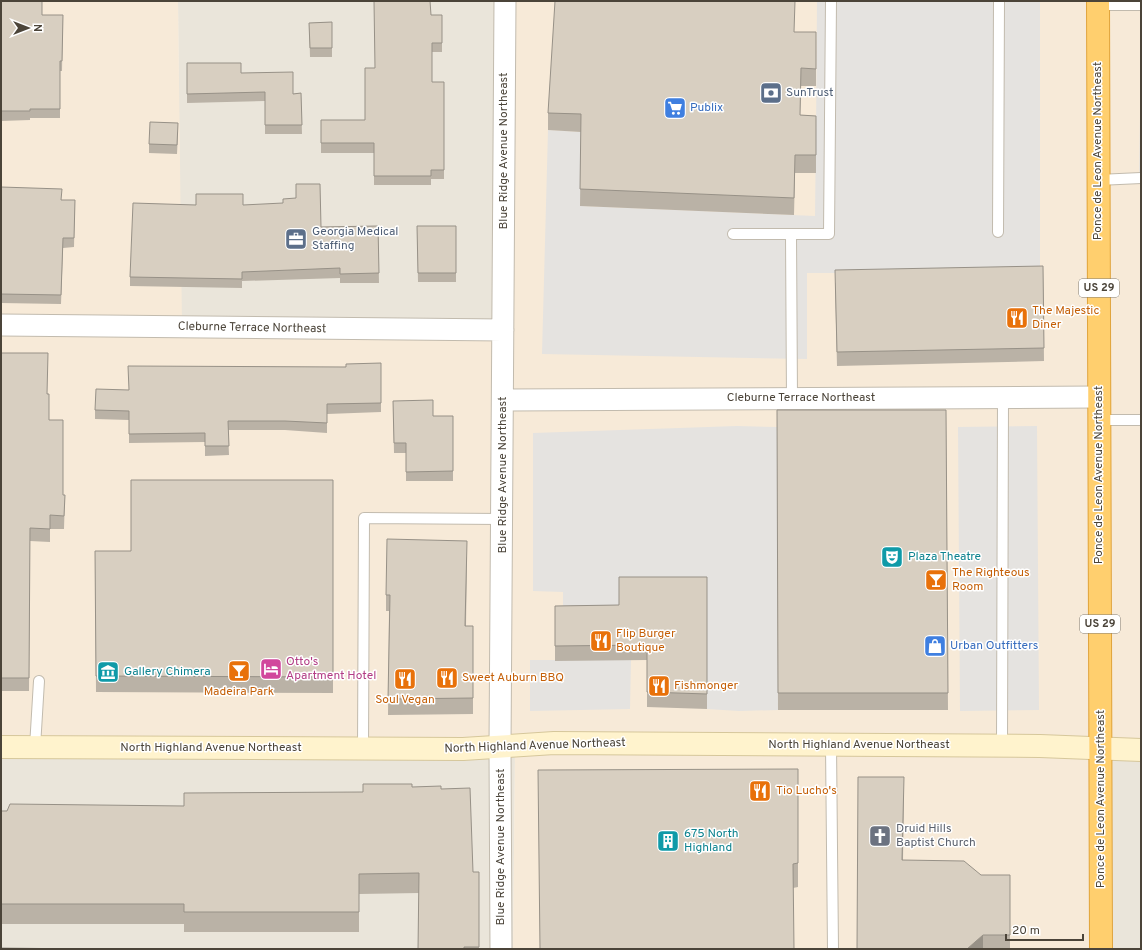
<svg xmlns="http://www.w3.org/2000/svg" width="1142" height="950" viewBox="0 0 1142 950" font-family="Overpass,sans-serif">
<style>
.residential{fill:#eae5da}
.commercial{fill:#f7ead8}
.parking{fill:#e5e3e0}
.lines{fill:none;stroke-linecap:round;stroke-linejoin:round}
.lane-casing{stroke:#c2bbae;stroke-width:12}
.street-casing{stroke:#c2bbae;stroke-width:23}
.secondary-casing{stroke:#d6c79b;stroke-width:24}
.highway-casing{stroke:#e0a43c;stroke-width:24}
.lane{stroke:#fff;stroke-width:10}
.street{stroke:#fff;stroke-width:21}
.secondary{stroke:#fff3cd;stroke-width:22}
.highway{stroke:#ffcf6e;stroke-width:22}
.wall{fill:#bab2a6}
.shaded-wall{fill:#979187}
.building{fill:#d8cfc1;stroke:#979187}
.labels{text-anchor:middle;dominant-baseline:central;stroke-width:3;stroke-linejoin:round;paint-order:stroke}
.shield{fill:#fff;stroke:#817c74;stroke-width:1}
.shield-label{font-size:11px;font-weight:bold;fill:#4b4439}
.service-label{font-size:12px;fill:#4e5e75;stroke:#fff;text-anchor:start}
.shop-label{font-size:12px;fill:#366cbe;stroke:#fff;text-anchor:start}
.street-label{font-size:12px;fill:#4b4439;stroke:#fff}
.food-label{font-size:12px;fill:#c56008;stroke:#fff;text-anchor:start}
.culture-label{font-size:12px;fill:#0d838f;stroke:#fff;text-anchor:start}
.hotel-label{font-size:12px;fill:#b23c85;stroke:#fff;text-anchor:start}
.worship-label{font-size:12px;fill:#5b616d;stroke:#fff;text-anchor:start}
</style>
<rect width="100%" height="100%" fill="#f6f3ec"/>
<path class="residential" d="M178,1H502L499,324H181Z
M1100,749L1141,750V949H1098Z
M515,752L513,949H1V759Z"/>
<path class="commercial" d="M1,1H178L182,324H499L502,1H1141V750L1100,749L1098,949H513L515,752L1,759Z"/>
<path class="parking" d="M817,1H1040V273H807V359L542,354L548,130L581,132V206L815,216L816,133Z
M1141,53V178H1139Z
M737,426L777,427L778,710L739,711L707,709V592L620,591L619,620L563,621V592L533,591V433Z
M1037,426L1039,710L960,711L958,427Z
M530,660H631L630,709L530,711Z"/>
<g class="lines">
<g class="lane-casing">
<path id="lane" d="M1098,5H1141
M1098,180L1141,178
M998,232L999,1
M733,234H829L831,1
M791,235L792,398
M1099,420H1141
M831,745L833,949
M1002,746L1003,397
M35,747L39,681
M363,749L364,518L502,519"/>
</g>
<g class="street-casing">
<path id="street" d="M1,325L503,330
M503,400L1099,397
M501,949L500,747L505,1"/>
</g>
<g class="secondary-casing">
<path id="secondary" d="M1,747L463,749L554,743L1040,746L1141,750"/>
</g>
<g class="highway-casing">
<path id="highway" d="M1098,1L1101,949"/>
</g>
<use href="#lane" class="lane"/>
<use href="#street" class="street"/>
<use href="#secondary" class="secondary"/>
<use href="#highway" class="highway"/>
</g>
<path class="wall" d="M1,1L42,15H63L62,71H60V118H30V120L1,121Z
M431,15H442V52H432V82H444V179H431V185H374V153H321V120H365L375,68Z
M332,22V57H310L309,23Z
M794,32H816V86H801L800,115L816,116V173H795L794,215L580,206L581,132L548,130V113Z
M187,63L241,73L293,94L301,93L302,134H265V101L187,103Z
M178,132L177,154L149,153V144Z
M1,187L62,200H75L74,247L63,248L61,304L1,303Z
M196,205H243L321,227L378,226L379,283H340V278L242,281V288L130,286V277Z
M417,226H456V282H418Z
M1043,266L1044,361L837,366L835,283Z
M1,353L48,394L49,420L63,495H65L64,529H50V542L30,541L29,691H1Z
M381,363V412L327,414V433L285,430H228L229,455L205,456V442L129,443V420L95,419V410L129,390Z
M393,401L433,416H453V481H406V453H394Z
M777,410H946L948,710H778Z
M333,480V693L96,692L95,551H131Z
M467,557L466,626H473V714L388,715L389,611H386V595Z
M619,605L707,694V709L647,707V660L555,661V606Z
M798,769V887L793,888L538,794Z
M412,787L441,789L473,872H479V949H418L419,893L359,894V932H184V924H1V811L184,806L363,792Z
M904,795L903,860L981,875H1010V949H857Z"/>
<path class="shaded-wall" d="M983,935V949H967Z"/>
<path class="building" d="M1,1H42V15H63L62,61H60V109H30V111H1Z
M374,1H430L431,15H442V43H432V82H444V170H431V176H374V143H321V120H365V68H375Z
M555,1H795L794,32H816V69L801,68L800,115L816,116V155H795L794,198L580,189L581,114L548,113Z
M332,22V48H310L309,23Z
M187,63H241V73L293,72V94L301,93L302,125H265V92L187,94Z
M150,122L178,123L177,145L149,144Z
M296,184H320L321,227L378,226L379,273L340,274V268L242,272V279L130,277L133,203L196,205V194H243V205L283,203V199L296,198Z
M1,187L62,189L61,200H75L74,238H63L61,295L1,294Z
M417,226H456V273H418Z
M1043,266L1044,348L837,352L835,270Z
M1,353H48L47,394H49V420H63V495H65L64,516L50,515V529L30,528L29,678H1Z
M381,363V403L327,404V423L285,421H228L229,446H205V433L129,434V411L95,410L96,389L129,390L128,366L346,367V364Z
M433,400V416H453V471L406,472V443H394L393,401Z
M777,410H946L948,693H778Z
M131,480H333V677L96,676L95,551H131Z
M387,539L467,541L465,626H473V698L388,699L390,595H386Z
M619,577H707V694L647,692V645L555,646V606L619,605Z
M798,769V863L793,864L794,949H540L538,770Z
M858,777H904L902,860L964,861L981,875H1010V935H983L967,949H857Z
M363,784H412V787L441,786V789L470,788L473,872H479V947H464V949H418L419,873L359,874V912H184V904H1V811H7L10,804L184,806V793L363,792Z
M1,948L81,949H1Z"/>
<defs>
<g id="bank-square" transform="scale(1.15)"><rect x="-9" y="-9" width="18" height="18" rx="4" fill="#5c6f8a" stroke="#fff"/><path d="M-6-4H6V4H-6ZM0-2.3a2.3 2.3 0 1 0 0 4.6a2.3 2.3 0 1 0 0-4.6Z" fill="#fff"/></g>
<g id="supermarket-square" transform="scale(1.15)"><rect x="-9" y="-9" width="18" height="18" rx="4" fill="#3f7fe0" stroke="#fff"/><path d="M-6-5.5h2.5l.6 2H6L4.5 2H-2.5L-4.4-4H-6ZM-1.5 3.2a1.3 1.3 0 1 0 .1 0ZM3 3.2a1.3 1.3 0 1 0 .1 0Z" fill="#fff"/></g>
<g id="office-square" transform="scale(1.15)"><rect x="-9" y="-9" width="18" height="18" rx="4" fill="#5c6f8a" stroke="#fff"/><path d="M-6-3h4V-5.5h4V-3h4V5H-6ZM-1-4.5V-3h2v-1.5ZM-6 0V1H6V0Z" fill="#fff"/></g>
<g id="restaurant-square" transform="scale(1.15)"><rect x="-9" y="-9" width="18" height="18" rx="4" fill="#e8710a" stroke="#fff"/><path d="M-5-6h1v4h1v-4h1v4h1v-4h1v5L-1.5 .5V6h-2V.5L-5-1ZM5-6V6H3V1.5H1.5Q1.5-4 5-6Z" fill="#fff"/></g>
<g id="theatre-square" transform="scale(1.15)"><rect x="-9" y="-9" width="18" height="18" rx="4" fill="#0f9aa8" stroke="#fff"/><path d="M-5-5.5Q0-4 5-5.5V0Q5 5 0 6Q-5 5-5 0ZM-3.3-2.5H-1v1.5H-3.3ZM1-2.5H3.3v1.5H1ZM-2.8 1Q0 5.5 2.8 1Z" fill="#fff"/></g>
<g id="bar-square" transform="scale(1.15)"><rect x="-9" y="-9" width="18" height="18" rx="4" fill="#e8710a" stroke="#fff"/><path d="M-6-5H6L.8 .8V4.5H3.5V6h-7V4.5H-.8V.8Z" fill="#fff"/></g>
<g id="shop-square" transform="scale(1.15)"><rect x="-9" y="-9" width="18" height="18" rx="4" fill="#3f7fe0" stroke="#fff"/><path d="M-5-2.5h2.3a2.7 3.5 0 0 1 5.4 0H5L5.5 6h-11ZM-1.5-2.5h3a1.5 2.3 0 0 0-3 0Z" fill="#fff"/></g>
<g id="hotel-square" transform="scale(1.15)"><rect x="-9" y="-9" width="18" height="18" rx="4" fill="#d1479c" stroke="#fff"/><path d="M-6-4.5h1.5V1H6V5H4.5V3h-9V5H-6ZM-4 0a1.8 1.8 0 1 1 3.6 0ZM.5 0V-2.5h3Q6-2.5 6 0Z" fill="#fff"/></g>
<g id="museum-square" transform="scale(1.15)"><rect x="-9" y="-9" width="18" height="18" rx="4" fill="#0f9aa8" stroke="#fff"/><path d="M0-6L6-3V-2H-6V-3ZM-5-1h2V3h-2ZM-1-1h2V3h-2ZM3-1h2V3H3ZM-6 4H6V6H-6Z" fill="#fff"/></g>
<g id="church-square" transform="scale(1.15)"><rect x="-9" y="-9" width="18" height="18" rx="4" fill="#6b7280" stroke="#fff"/><path d="M-1.2-6h2.4v3.5h3.3v2.4h-3.3V6h-2.4V-.1h-3.3v-2.4h3.3Z" fill="#fff"/></g>
<g id="building-square" transform="scale(1.15)"><rect x="-9" y="-9" width="18" height="18" rx="4" fill="#0f9aa8" stroke="#fff"/><path d="M-4-6H4V6H1V3H-1V6H-4ZM-2.5-4.3h1.7v1.8h-1.7ZM.8-4.3h1.7v1.8H.8ZM-2.5-1h1.7V.8h-1.7ZM.8-1h1.7V.8H.8Z" fill="#fff"/></g>
</defs>
<g fill-rule="evenodd">
<use href="#bank-square" x="771" y="93"/>
<use href="#supermarket-square" x="675" y="108"/>
<use href="#office-square" x="296" y="239"/>
<use href="#restaurant-square" x="1017" y="318"/>
<use href="#theatre-square" x="892" y="557"/>
<use href="#bar-square" x="936" y="580"/>
<use href="#restaurant-square" x="601" y="641"/>
<use href="#shop-square" x="935" y="646"/>
<use href="#hotel-square" x="271" y="669"/>
<use href="#bar-square" x="239" y="671"/>
<use href="#museum-square" x="108" y="672"/>
<use href="#restaurant-square" x="447" y="678"/>
<use href="#restaurant-square" x="405" y="679"/>
<use href="#restaurant-square" x="659" y="686"/>
<use href="#restaurant-square" x="760" y="791"/>
<use href="#church-square" x="880" y="836"/>
<use href="#building-square" x="668" y="841"/>
</g>
<g class="labels">
<g class="shield">
<rect x="1079" y="279" width="40" height="18" rx="3"/>
<rect x="1080" y="615" width="40" height="18" rx="3"/>
</g>
<g class="shield-label">
<text x="1099" y="288">US 29</text>
<text x="1100" y="624">US 29</text>
</g>
<g class="service-label">
<text x="786" y="93">SunTrust</text>
<text x="312" y="232">Georgia Medical<tspan x="312" dy="14">Staffing</tspan></text>
</g>
<g class="shop-label">
<text x="690" y="108">Publix</text>
<text x="950" y="646">Urban Outfitters</text>
</g>
<g class="street-label">
<text transform="translate(504 151) rotate(-90)">Blue Ridge Avenue Northeast</text>
<text transform="translate(1098 151) rotate(-90)">Ponce de Leon Avenue Northeast</text>
<text transform="translate(252 328) rotate(1)">Cleburne Terrace Northeast</text>
<text x="801" y="398">Cleburne Terrace Northeast</text>
<text transform="translate(503 475) rotate(-90)">Blue Ridge Avenue Northeast</text>
<text transform="translate(1099 475) rotate(-90)">Ponce de Leon Avenue Northeast</text>
<text x="859" y="745">North Highland Avenue Northeast</text>
<text transform="translate(535 746) rotate(-2)">North Highland Avenue Northeast</text>
<text x="211" y="748">North Highland Avenue Northeast</text>
<text transform="translate(1101 799) rotate(-90)">Ponce de Leon Avenue Northeast</text>
<text transform="translate(501 847) rotate(-90)">Blue Ridge Avenue Northeast</text>
</g>
<g class="food-label">
<text x="1032" y="311">The Majestic<tspan x="1032" dy="14">Diner</tspan></text>
<text x="952" y="573">The Righteous<tspan x="952" dy="14">Room</tspan></text>
<text x="616" y="634">Flip Burger<tspan x="616" dy="14">Boutique</tspan></text>
<text x="462" y="678">Sweet Auburn BBQ</text>
<text x="674" y="686">Fishmonger</text>
<text x="239" y="692" text-anchor="middle">Madeira Park</text>
<text x="405" y="700" text-anchor="middle">Soul Vegan</text>
<text x="776" y="791">Tio Lucho's</text>
</g>
<g class="culture-label">
<text x="908" y="557">Plaza Theatre</text>
<text x="124" y="672">Gallery Chimera</text>
<text x="684" y="834">675 North<tspan x="684" dy="14">Highland</tspan></text>
</g>
<g class="hotel-label">
<text x="286" y="662">Otto's<tspan x="286" dy="14">Apartment Hotel</tspan></text>
</g>
<g class="worship-label">
<text x="896" y="829">Druid Hills<tspan x="896" dy="14">Baptist Church</tspan></text>
</g>
</g>
<rect width="1142" height="950" fill="none" stroke="#4b4439" stroke-width="4"/>
<g transform="translate(28 28) rotate(90)" stroke="#ffffff" stroke-width="3" paint-order="stroke">
<path d="M0-3L7 15L0 10L-7 15Z" fill="#4b4439"/>
<text y="-6" font-size="11" font-weight="bold" text-anchor="middle" fill="#4b4439">N</text>
</g>
<path d="M1006 934v6h77v-6" fill="none" stroke="#4b4439" stroke-width="2"/>
<text x="1012" y="934" font-size="12" fill="#4b4439" stroke="#ffffff" stroke-width="3" paint-order="stroke">20 m</text>
</svg>
